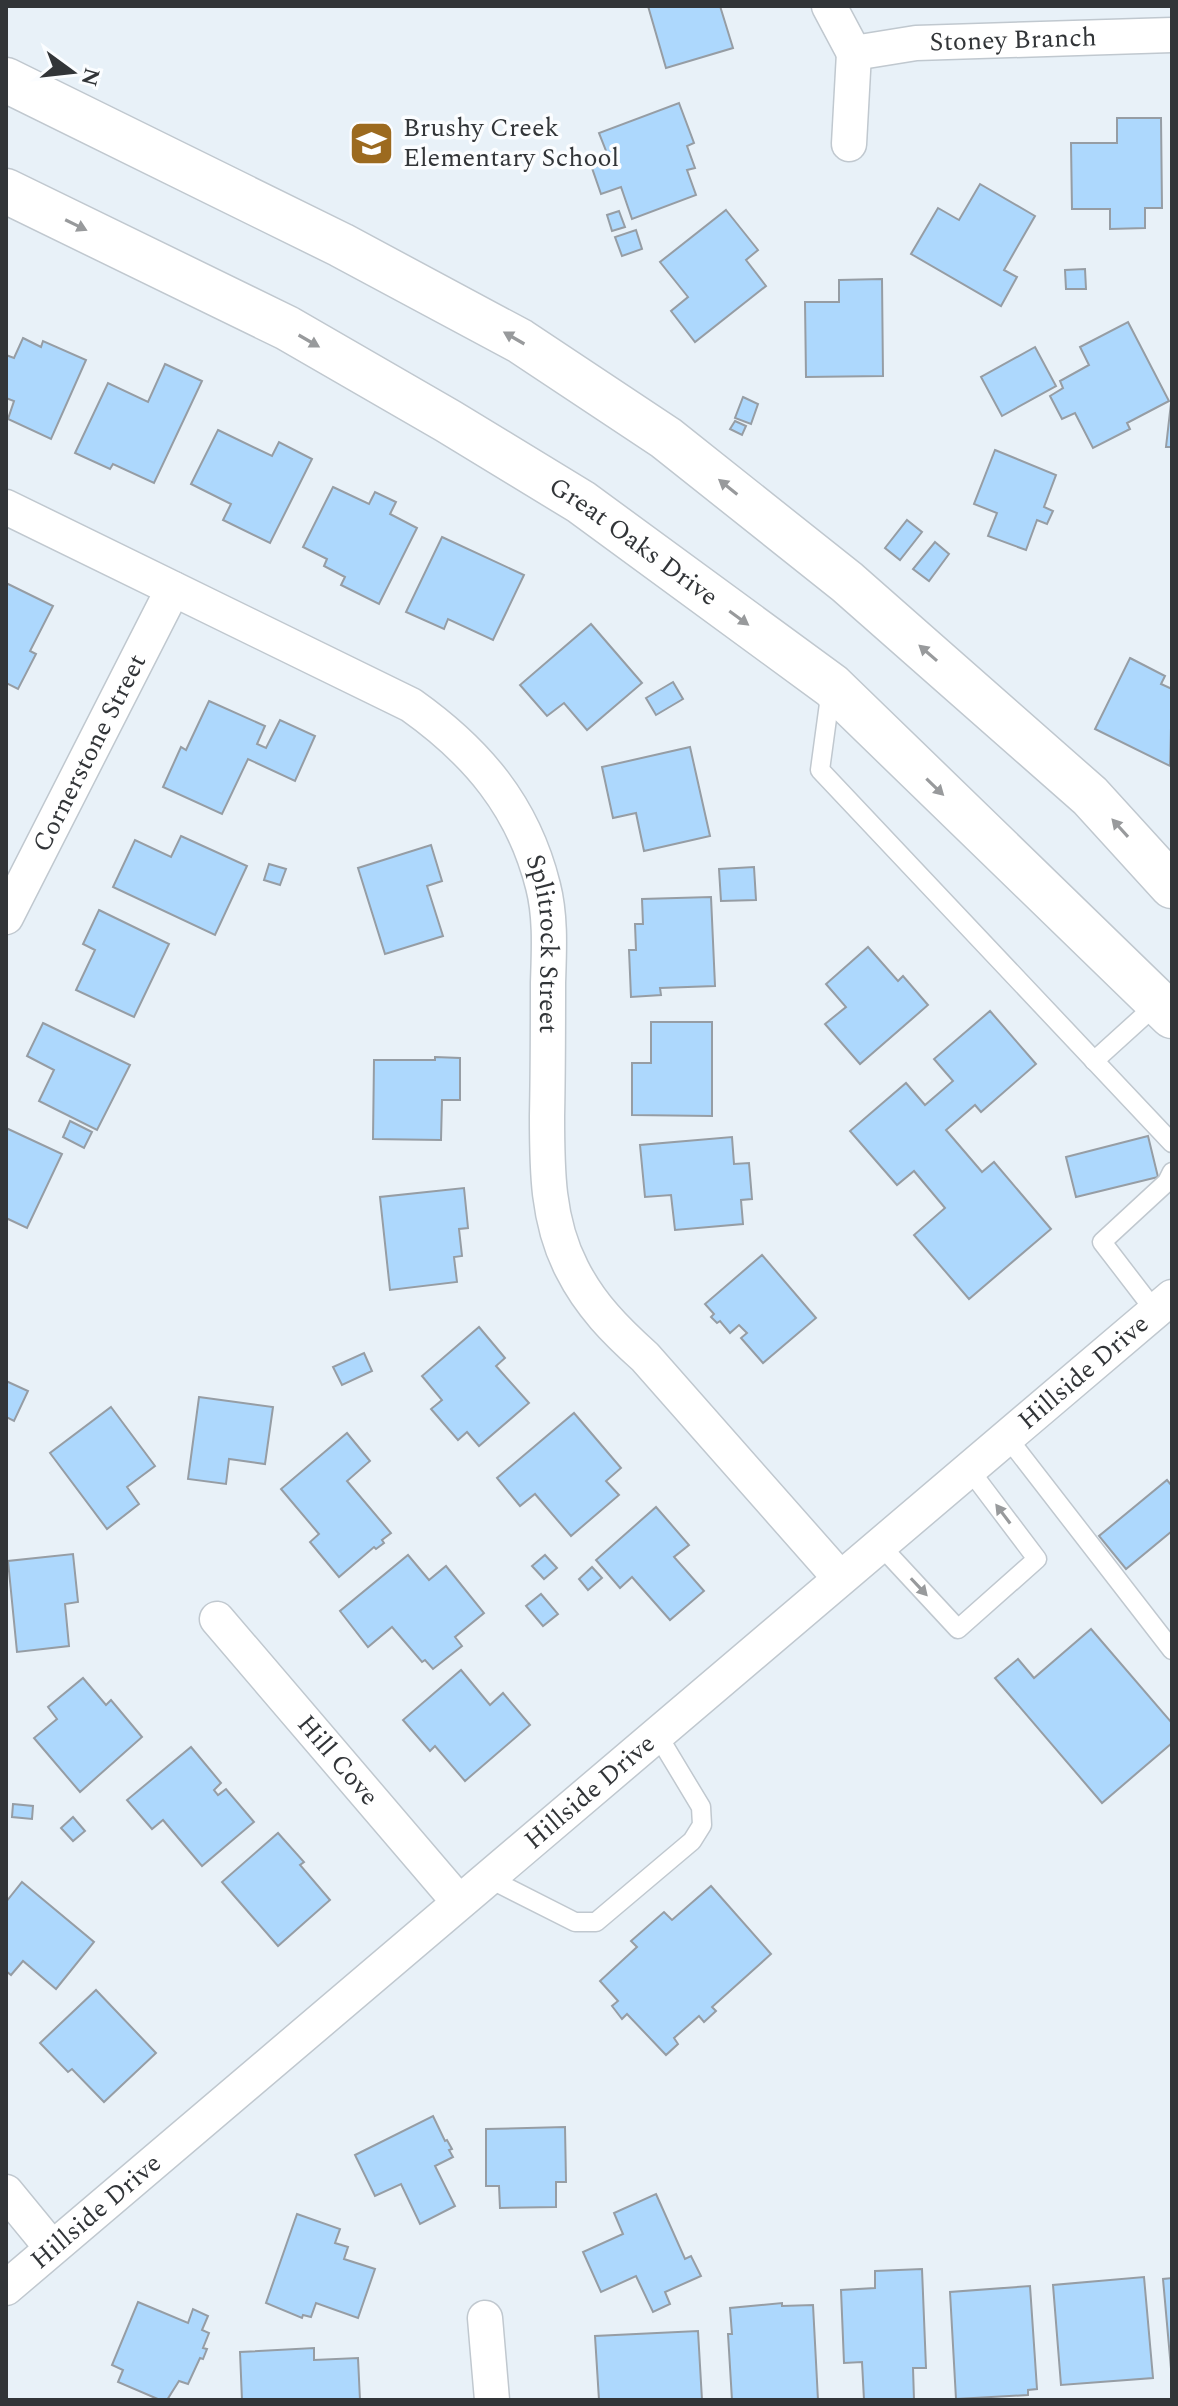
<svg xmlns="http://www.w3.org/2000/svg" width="1178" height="2406" viewBox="0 0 1178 2406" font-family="Spectral,serif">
  <rect width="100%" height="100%" fill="#e8f1f8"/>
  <g fill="#add8fd" stroke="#969da4" stroke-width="2">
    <polygon points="648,6 720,6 733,48 666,68"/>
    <polygon points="679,103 694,143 687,146 695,168 687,170 696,195 632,219 621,187 601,194 592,168 610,161 599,133"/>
    <polygon points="1117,118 1161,118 1162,208 1145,208 1145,228 1110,229 1110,209 1072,209 1071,143 1117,143"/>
    <polygon points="980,184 1035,216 1004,270 1017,277 1001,306 911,254 938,208 959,220"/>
    <polygon points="726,210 758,250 746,260 766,286 695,342 671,311 688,297 660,262"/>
    <polygon points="619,211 625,227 612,231 607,215"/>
    <polygon points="636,230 642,249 622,256 615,237"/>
    <polygon points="1085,269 1086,289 1066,289 1065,270"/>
    <polygon points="882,279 883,376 806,377 805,302 839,302 839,280"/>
    <polygon points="1128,322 1169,401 1127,423 1130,429 1093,448 1075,413 1062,419 1050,396 1063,388 1060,381 1089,365 1080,347"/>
    <polygon points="23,338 41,347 43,341 86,360 51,439 8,419 14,401 6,398 6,355 14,358"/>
    <polygon points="1035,347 1056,386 1002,416 981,377"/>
    <polygon points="165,364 202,381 154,483 113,464 110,469 75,453 108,383 148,402"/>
    <polygon points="743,397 758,404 751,424 735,418"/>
    <polygon points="1171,403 1172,403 1172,447 1166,447"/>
    <polygon points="735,421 746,426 742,435 730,429"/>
    <polygon points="218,430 272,456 279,442 312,459 270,543 223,520 231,504 191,484"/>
    <polygon points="995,450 1056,475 1044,507 1053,511 1047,524 1037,520 1026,550 988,536 997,513 974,504"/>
    <polygon points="333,487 369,504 375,492 396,502 390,514 417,528 379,604 341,585 345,577 324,566 327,559 303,547"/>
    <polygon points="907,520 922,532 900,560 885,548"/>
    <polygon points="442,537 524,575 493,640 448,619 444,629 406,612"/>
    <polygon points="935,542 949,554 929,581 913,569"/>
    <polygon points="6,583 53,606 30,651 36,654 18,689 6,683"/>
    <polygon points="591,624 642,683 587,730 564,703 547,716 520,685"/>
    <polygon points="1130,658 1165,676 1161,684 1172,689 1170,766 1095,729"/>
    <polygon points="673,682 683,699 656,715 646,698"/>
    <polygon points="209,701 265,726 257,744 266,748 280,720 315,736 295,781 248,759 222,814 163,787 181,747 186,750"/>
    <polygon points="690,747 710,836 644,851 636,813 613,818 602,767"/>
    <polygon points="181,836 247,866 215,935 113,887 135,840 171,857"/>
    <polygon points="431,845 442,881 427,886 443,936 385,954 358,868"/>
    <polygon points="269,864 286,869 280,885 264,880"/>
    <polygon points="754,867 756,900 721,901 719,869"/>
    <polygon points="711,897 715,986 660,988 661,995 631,997 629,950 636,950 635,924 643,924 642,899"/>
    <polygon points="99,910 169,944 134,1017 76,990 95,950 83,944"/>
    <polygon points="868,947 898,981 903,976 928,1005 860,1064 825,1024 846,1007 826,984"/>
    <polygon points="990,1011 1036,1064 981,1112 975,1105 946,1130 982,1172 994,1162 1051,1229 969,1299 914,1235 945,1208 914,1171 897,1185 850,1131 906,1083 925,1105 953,1081 934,1059"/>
    <polygon points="651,1022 712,1022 712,1116 632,1115 632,1063 651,1063"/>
    <polygon points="43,1023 130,1065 97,1130 39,1101 54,1070 27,1056"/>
    <polygon points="435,1057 460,1058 460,1100 442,1100 441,1140 373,1139 374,1060 435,1060"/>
    <polygon points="70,1121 92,1132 84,1148 63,1137"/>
    <polygon points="6,1128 62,1154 27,1228 6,1218"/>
    <polygon points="1148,1136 1158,1177 1076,1197 1066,1157"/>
    <polygon points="732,1137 734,1164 749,1163 752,1199 741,1200 743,1224 675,1230 671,1195 645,1197 640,1145"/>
    <polygon points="464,1188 468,1228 459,1229 462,1256 454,1257 457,1282 390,1290 380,1197"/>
    <polygon points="762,1255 816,1318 763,1363 741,1338 747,1333 739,1325 730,1333 720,1321 717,1323 711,1317 714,1314 705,1304"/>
    <polygon points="479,1327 505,1358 496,1366 529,1403 479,1446 467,1432 458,1440 431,1409 442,1400 422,1376"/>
    <polygon points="364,1353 372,1371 342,1385 333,1367"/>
    <polygon points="6,1381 28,1391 14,1421 6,1417"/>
    <polygon points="199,1397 273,1407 265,1464 229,1459 226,1484 188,1479"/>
    <polygon points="111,1407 155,1466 127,1487 139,1504 107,1529 50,1453"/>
    <polygon points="574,1413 621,1468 606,1481 619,1495 571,1536 535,1494 520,1506 497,1478"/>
    <polygon points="347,1433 370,1461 347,1481 391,1533 382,1540 384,1543 376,1549 374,1547 339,1577 310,1542 319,1534 281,1489"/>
    <polygon points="1167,1480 1172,1486 1172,1531 1126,1569 1099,1536"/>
    <polygon points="656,1507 689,1545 674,1557 704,1591 670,1620 632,1577 620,1588 596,1560"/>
    <polygon points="73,1554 78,1602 65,1604 69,1646 17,1652 8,1561"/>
    <polygon points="408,1555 429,1580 446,1566 484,1613 455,1637 462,1646 433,1669 425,1660 422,1662 392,1627 368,1647 340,1611"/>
    <polygon points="545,1555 557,1568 544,1579 532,1566"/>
    <polygon points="592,1567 602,1578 588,1590 579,1579"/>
    <polygon points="541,1594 558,1614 543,1626 526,1606"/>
    <polygon points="1091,1629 1172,1723 1172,1743 1102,1803 995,1678 1018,1659 1034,1678"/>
    <polygon points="461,1670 490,1705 503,1693 530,1725 465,1781 435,1746 430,1751 403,1720"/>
    <polygon points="83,1678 106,1705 111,1700 142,1737 80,1792 34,1738 57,1719 48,1707"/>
    <polygon points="191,1747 221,1783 214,1790 218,1795 226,1789 254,1822 202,1866 163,1820 152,1829 127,1800"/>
    <polygon points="13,1804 33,1806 32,1819 12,1817"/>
    <polygon points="73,1817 85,1831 73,1841 61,1828"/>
    <polygon points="278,1833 304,1862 300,1865 330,1900 278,1946 222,1882"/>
    <polygon points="22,1882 94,1942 56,1989 23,1961 11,1975 6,1971 6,1902"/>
    <polygon points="711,1886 771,1954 712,2007 716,2011 704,2022 699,2016 674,2038 678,2044 666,2055 627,2014 622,2019 612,2006 618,2001 600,1981 637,1947 631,1941 664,1912 672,1920"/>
    <polygon points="96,1990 156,2053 104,2102 72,2069 68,2072 40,2043"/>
    <polygon points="433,2116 445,2141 447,2140 452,2149 449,2150 453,2157 435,2166 455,2206 420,2224 401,2184 375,2196 355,2155"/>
    <polygon points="565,2127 566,2182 556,2182 556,2207 500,2208 499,2186 486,2186 486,2129"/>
    <polygon points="656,2194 685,2259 691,2256 701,2276 665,2292 670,2304 653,2312 636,2276 601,2292 583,2252 623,2234 614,2213"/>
    <polygon points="297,2214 340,2229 335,2243 348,2247 344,2259 375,2269 358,2318 316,2303 311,2317 303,2315 302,2318 266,2303"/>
    <polygon points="922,2269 926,2368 913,2368 914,2400 864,2400 862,2362 844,2363 841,2290 875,2288 875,2271"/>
    <polygon points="1144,2277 1153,2378 1061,2385 1053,2285"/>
    <polygon points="1172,2278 1172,2380 1163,2279"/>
    <polygon points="1030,2286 1037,2389 1028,2390 1028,2395 956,2399 950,2292"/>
    <polygon points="138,2302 188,2323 193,2309 208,2316 202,2330 209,2333 203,2348 207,2349 203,2359 200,2358 188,2384 179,2381 167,2400 160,2400 118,2382 123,2370 112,2365"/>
    <polygon points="782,2303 782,2306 813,2305 818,2400 732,2400 728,2334 732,2334 730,2308"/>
    <polygon points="698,2331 702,2400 599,2400 595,2336"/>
    <polygon points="314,2348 314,2360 358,2358 360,2400 242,2400 240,2352"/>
  </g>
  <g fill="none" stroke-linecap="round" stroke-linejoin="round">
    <defs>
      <g id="service">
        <polyline points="831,689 820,770 1172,1143"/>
        <polyline points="1094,1061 1158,1003"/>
        <polyline points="1155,1311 1102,1242 1167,1182 1172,1172"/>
        <polyline points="1007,1437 1172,1650"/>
        <polyline points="880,1545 958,1629 1037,1559 969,1469"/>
        <polyline points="488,1878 575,1922 596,1922 692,1841 702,1825 701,1807 657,1734"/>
      </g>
      <g id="minor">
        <polyline points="829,6 854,53"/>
        <path id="s1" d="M854 53 916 43 1172 35"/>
        <polyline points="849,144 854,53"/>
        <path id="s2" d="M6 507 411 705C477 752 523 806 543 886 551 917 549 951 548 983 548 1027 548 1072 547 1116 547 1169 547 1221 572 1269 590 1305 616 1331 645 1357L840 1578"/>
        <path id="s3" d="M6 917 173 589"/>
        <path id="s4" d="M217 1619 459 1902"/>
        <polyline points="6,2192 52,2248"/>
        <path id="s5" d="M6 2288 1172 1297"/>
        <polyline points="485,2318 492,2400"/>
      </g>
      <g id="tertiary">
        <polyline points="6,80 341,245 520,341 666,438 847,582 1090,796 1172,886"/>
        <path id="s6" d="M6 191 287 328 448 421 581 502 832 686 1172 1016"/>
      </g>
    </defs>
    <use href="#service" stroke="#c0c8cf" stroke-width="21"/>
    <use href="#minor" stroke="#c0c8cf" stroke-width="37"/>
    <use href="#tertiary" stroke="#c0c8cf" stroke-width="47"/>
    <use href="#service" stroke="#fff" stroke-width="18"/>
    <use href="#minor" stroke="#fff" stroke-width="34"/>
    <use href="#tertiary" stroke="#fff" stroke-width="44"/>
  </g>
  <defs><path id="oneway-solid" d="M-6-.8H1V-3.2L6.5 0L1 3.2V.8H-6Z" transform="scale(2)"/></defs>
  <g fill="#989a9c">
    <use href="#oneway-solid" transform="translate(76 225) rotate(26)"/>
    <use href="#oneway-solid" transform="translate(514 338) rotate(-150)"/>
    <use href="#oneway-solid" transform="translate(309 341) rotate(30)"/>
    <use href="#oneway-solid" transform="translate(728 487) rotate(-141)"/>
    <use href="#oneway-solid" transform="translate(739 618) rotate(36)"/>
    <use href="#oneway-solid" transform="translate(928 653) rotate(-139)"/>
    <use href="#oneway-solid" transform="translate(935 787) rotate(44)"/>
    <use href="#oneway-solid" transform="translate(1120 828) rotate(-132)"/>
    <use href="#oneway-solid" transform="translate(1003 1514) rotate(-127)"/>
    <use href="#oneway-solid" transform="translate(919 1587) rotate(47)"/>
  </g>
  <defs>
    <symbol id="school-square" viewBox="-11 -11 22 22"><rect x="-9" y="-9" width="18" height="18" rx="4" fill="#9c6a1f" stroke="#fbfdff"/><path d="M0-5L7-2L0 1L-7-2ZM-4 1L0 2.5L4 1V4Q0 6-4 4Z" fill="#fff"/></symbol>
  </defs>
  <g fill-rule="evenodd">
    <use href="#school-square" x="346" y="118" width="51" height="51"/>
  </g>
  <g text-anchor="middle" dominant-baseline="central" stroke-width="7" stroke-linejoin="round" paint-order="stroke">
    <g font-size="26" fill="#323538" stroke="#fbfdff">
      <text stroke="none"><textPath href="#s1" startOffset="160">Stoney Branch</textPath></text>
      <text stroke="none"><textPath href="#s6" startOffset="720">Great Oaks Drive</textPath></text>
      <text stroke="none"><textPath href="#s3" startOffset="184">Cornerstone Street</textPath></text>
      <text stroke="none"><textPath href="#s2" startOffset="738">Splitrock Street</textPath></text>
      <text stroke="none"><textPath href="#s5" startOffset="1414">Hillside Drive</textPath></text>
      <text stroke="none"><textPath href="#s4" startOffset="186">Hill Cove</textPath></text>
      <text stroke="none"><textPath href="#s5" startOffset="766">Hillside Drive</textPath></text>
      <text stroke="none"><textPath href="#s5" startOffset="118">Hillside Drive</textPath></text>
    </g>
    <g font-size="26" fill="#323538" stroke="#fbfdff" text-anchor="start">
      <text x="403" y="128">Brushy Creek<tspan x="403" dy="30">Elementary School</tspan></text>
    </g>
  </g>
  <rect width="1178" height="2406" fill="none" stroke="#323538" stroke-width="16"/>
  <g transform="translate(72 72) rotate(105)" stroke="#fbfdff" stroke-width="6" paint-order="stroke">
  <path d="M0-6L14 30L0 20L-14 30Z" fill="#323538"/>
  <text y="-12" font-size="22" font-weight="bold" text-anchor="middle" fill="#323538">N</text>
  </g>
</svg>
